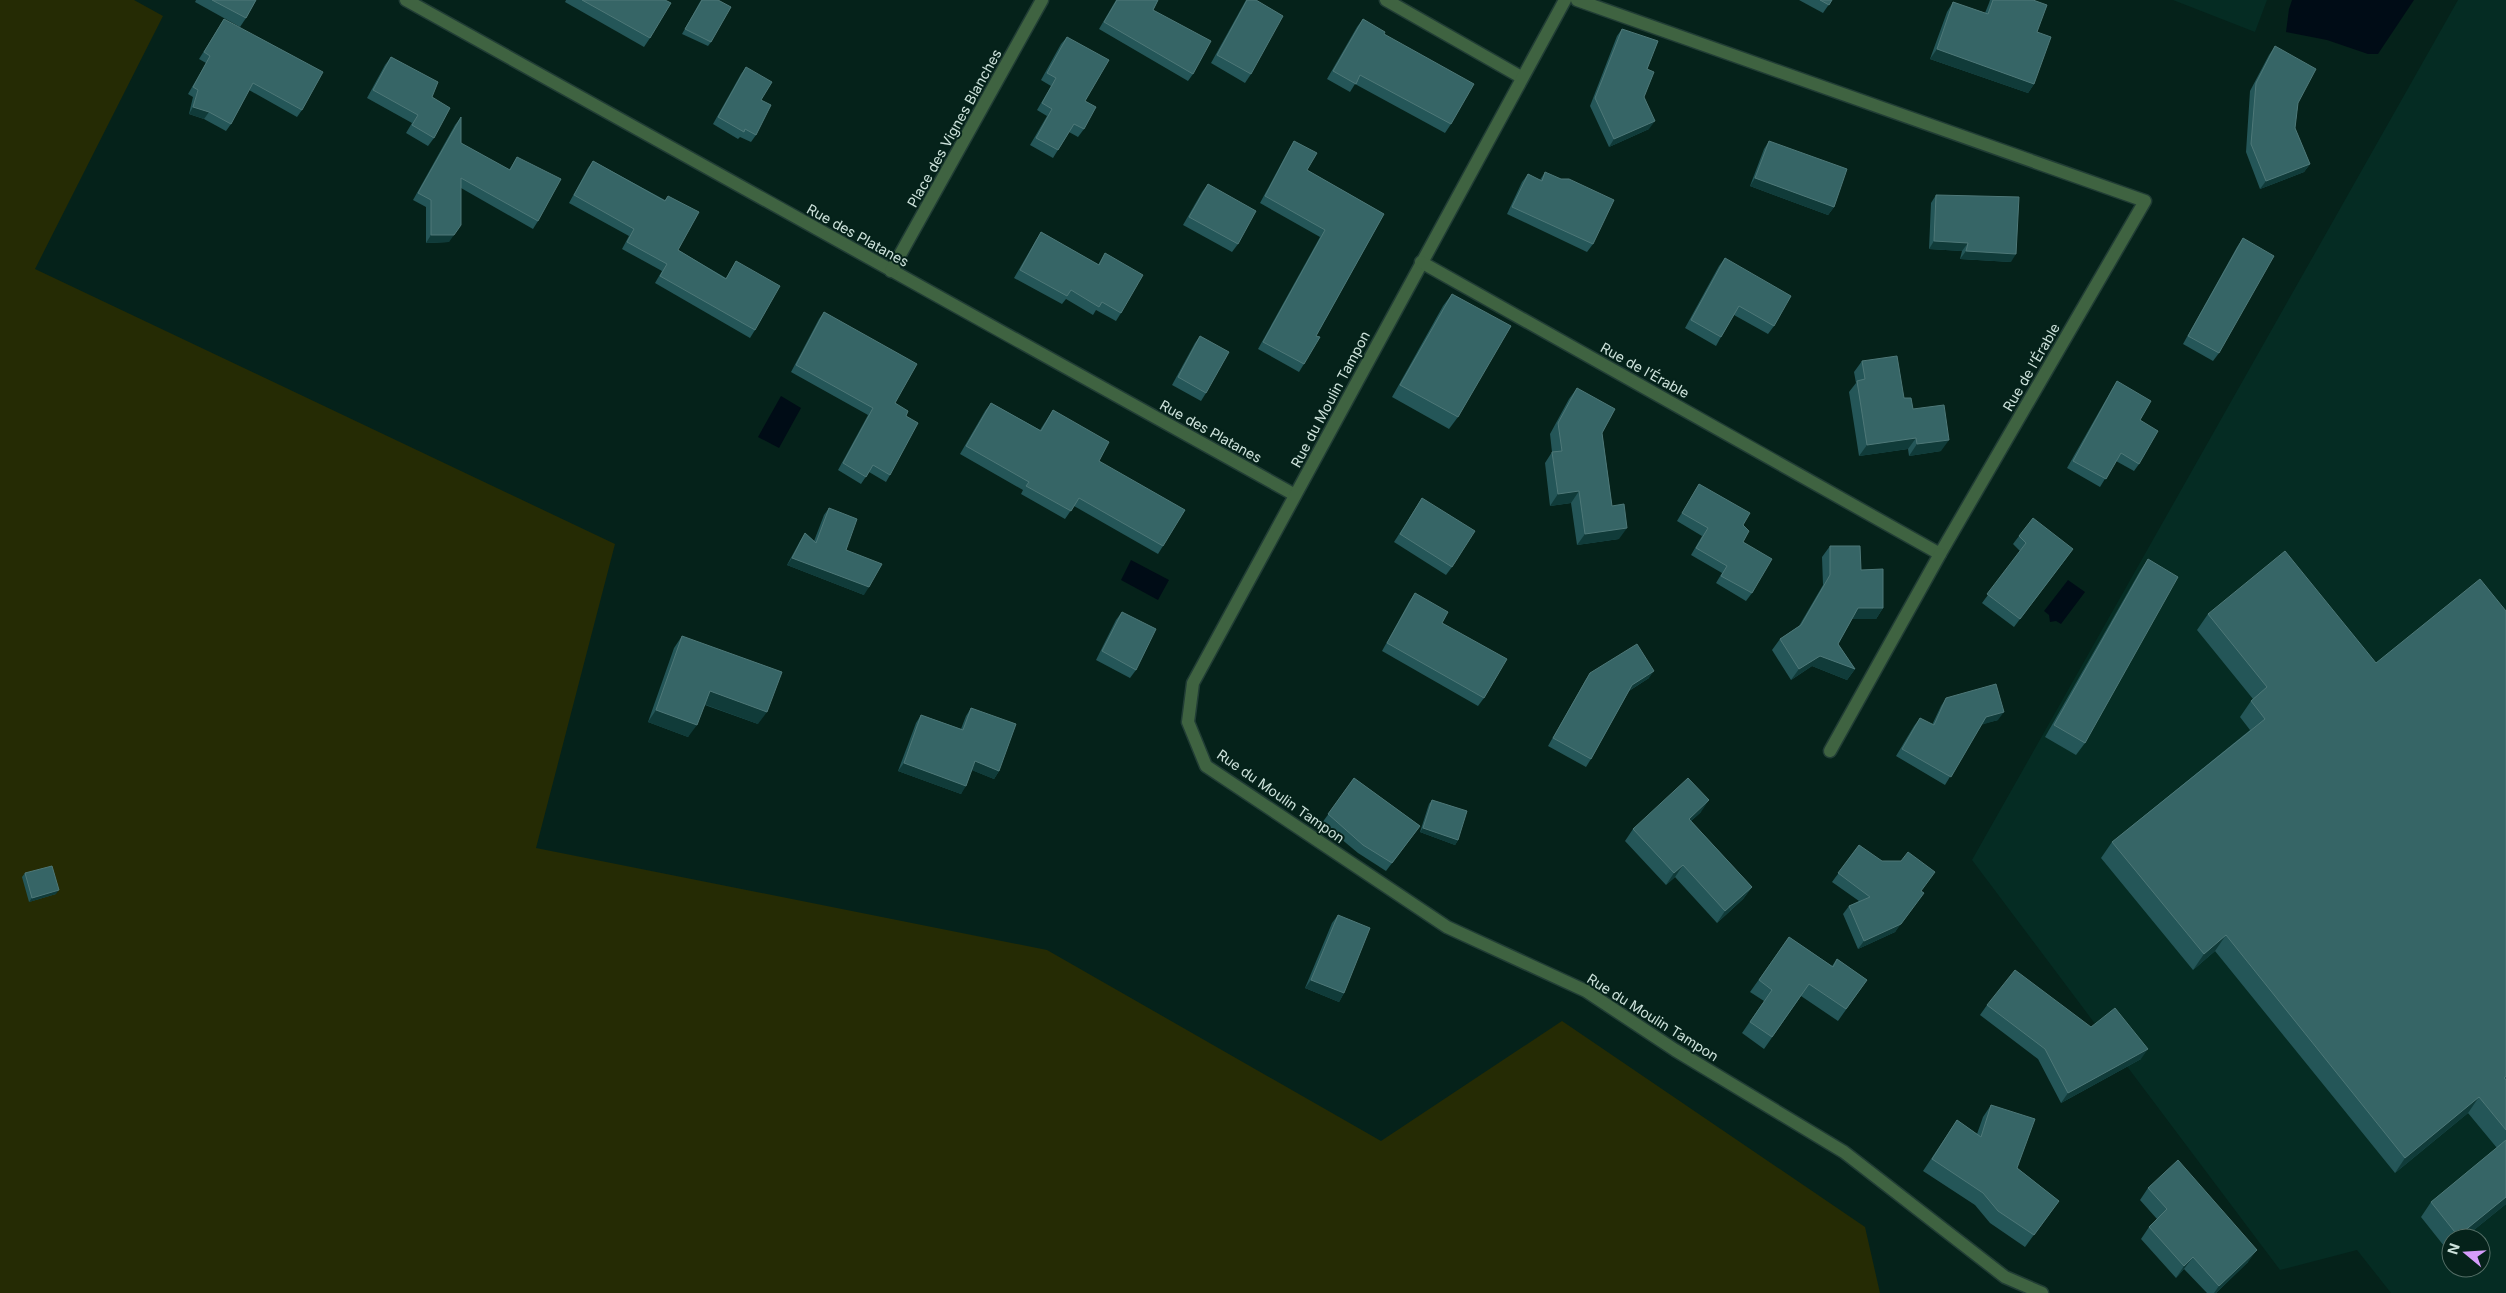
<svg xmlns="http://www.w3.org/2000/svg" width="2506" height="1293" viewBox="0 0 2506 1293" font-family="Inter,sans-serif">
  <rect width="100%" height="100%" fill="#05221a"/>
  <g fill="#052c23" fill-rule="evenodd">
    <polygon points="2173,0 2267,0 2255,32"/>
    <path d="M2458 0H2506V1293H2391L2357 1250 2280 1270 1972 860ZM2451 1238H2481V1268H2451Z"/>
  </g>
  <polygon fill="#252b04" points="0,0 134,0 163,16 35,269 615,544 536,848 1047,950 1381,1141 1562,1021 1865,1227 1880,1293 0,1293"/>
  <g fill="#000c16">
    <polygon points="2292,0 2414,0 2378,54 2368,54 2327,40 2286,32 2289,9"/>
    <polygon points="781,396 801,408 779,448 758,437"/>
    <polygon points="1131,560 1169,580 1158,600 1121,580"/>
    <polygon points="2068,580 2085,592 2061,624 2056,621 2050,622 2049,615 2044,611"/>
  </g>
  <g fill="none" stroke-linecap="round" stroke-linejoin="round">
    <defs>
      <g id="street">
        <polyline points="406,0 1295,495"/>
        <polyline points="1386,0 1521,77"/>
        <polyline points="1565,0 1193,683 1188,722 1206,766 1447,927 1586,991 1675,1050 1844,1152 2005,1277 2042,1293"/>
        <polyline points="1421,262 1940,554 2145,201 1577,0"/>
        <polyline points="891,271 1042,0"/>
        <polyline points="1830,751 1940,554"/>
      </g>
    </defs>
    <use href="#street" stroke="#213d35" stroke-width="15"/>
    <use href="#street" stroke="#3f6341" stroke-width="12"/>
  </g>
  <g fill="#245658">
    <polygon points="196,0 256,0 246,18 240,27 195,2"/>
    <polygon points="566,0 665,0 650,38 644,47 565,2"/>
    <polygon points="701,0 718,0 711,42 708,46 682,34"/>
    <polygon points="1116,0 1158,0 1153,10 1193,74 1188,81 1099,29"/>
    <polygon points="1246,0 1256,0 1251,74 1245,83 1211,63"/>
    <polygon points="1799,0 1832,0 1823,13"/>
    <polygon points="1990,0 2033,0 2037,32 2034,84 2028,93 1930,59 1947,12 1953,2 1985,13 1989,3"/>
    <polygon points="224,19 302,110 297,117 249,90 231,124 226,131 204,119 189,114 193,97 188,94 206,63 199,59"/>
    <polygon points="1363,19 1384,34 1451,124 1445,133 1355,84 1350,92 1327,79 1357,27"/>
    <polygon points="1622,29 1647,69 1644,97 1649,129 1609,147 1590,106 1617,36"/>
    <polygon points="1067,37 1085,101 1084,129 1078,137 1069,132 1053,158 1030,145 1047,116 1037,110 1051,86 1041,80 1061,44"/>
    <polygon points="2275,46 2298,103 2295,128 2310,164 2304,172 2260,189 2246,152 2250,91 2269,55"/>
    <polygon points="391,57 432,97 434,138 428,146 406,133 412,123 367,98 385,65"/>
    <polygon points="746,67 761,100 756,135 751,142 740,137 738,139 713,124 741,74"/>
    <polygon points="461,117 461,143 509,170 517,157 538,221 533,229 461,188 449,242 426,243 426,207 413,200 455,125"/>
    <polygon points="1294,141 1307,170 1384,214 1316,336 1304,364 1299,372 1258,349 1320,237 1260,203 1289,149"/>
    <polygon points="1769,141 1834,207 1828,215 1750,186 1764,149"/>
    <polygon points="593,161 665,200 668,196 678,250 726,278 736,261 755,330 750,338 655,283 662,271 622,249 629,236 569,203 588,168"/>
    <polygon points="1545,172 1593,244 1587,252 1507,214 1522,182 1528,174 1540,180"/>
    <polygon points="1208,184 1238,244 1232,252 1183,225 1202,192"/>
    <polygon points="1936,195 2011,262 1960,259 1962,251 1929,249 1931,203"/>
    <polygon points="1041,232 1098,265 1105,253 1121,313 1116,321 1096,310 1093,315 1066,299 1062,304 1014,278 1036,240"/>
    <polygon points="2243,238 2219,353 2213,361 2183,344 2237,247"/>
    <polygon points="1725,258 1774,326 1768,334 1734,315 1721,337 1716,346 1685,328 1719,266"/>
    <polygon points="1452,294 1458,417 1449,429 1392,397 1443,306"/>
    <polygon points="824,312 906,416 890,475 886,482 869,472 861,484 838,470 868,415 791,372 819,319"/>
    <polygon points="1200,336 1206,393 1201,401 1172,385 1195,343"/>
    <polygon points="1862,361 1904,398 1941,451 1909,456 1908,449 1859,456 1849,392 1856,383 1854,372"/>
    <polygon points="2117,381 2140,420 2139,464 2134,471 2116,461 2100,487 2067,468 2112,389"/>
    <polygon points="1577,388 1602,433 1612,506 1619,539 1577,545 1571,503 1550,506 1545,463 1552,452 1550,434 1569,399"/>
    <polygon points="991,403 1040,430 1053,410 1099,461 1163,546 1158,554 1074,506 1065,519 1021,494 1023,490 960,454 985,411"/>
    <polygon points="1699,484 1743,525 1743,542 1752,593 1746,601 1716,583 1722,573 1691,555 1702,536 1677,521"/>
    <polygon points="1422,498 1452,567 1446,575 1394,542"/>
    <polygon points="829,508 846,550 864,595 787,565 800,541 805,533 814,541 824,515"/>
    <polygon points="2019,536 2067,557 2014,627 1982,603 2020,551 2013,544"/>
    <polygon points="1830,546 1861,570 1883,608 1876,619 1852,619 1838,644 1855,669 1847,680 1812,666 1791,680 1772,650 1780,639 1799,626 1823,585 1822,557"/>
    <polygon points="2148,559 2085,743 2076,755 2045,737 2140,571"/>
    <polygon points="1415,593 1442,623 1484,698 1478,706 1382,651 1409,602"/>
    <polygon points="2506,611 2506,1204 2464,1238 2451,1238 2451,1248 2448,1251 2421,1217 2431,1202 2497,1148 2468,1113 2395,1173 2215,951 2193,970 2101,858 2112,842 2250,730 2240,717 2251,701 2253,699 2197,630 2208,614 2376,663"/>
    <polygon points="1122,612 1136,670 1130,678 1096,660 1116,620"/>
    <polygon points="682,636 758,724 705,705 688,737 648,722 674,648"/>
    <polygon points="1590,673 1649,678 1629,691 1591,759 1586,767 1548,746 1585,681"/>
    <polygon points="1946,698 1998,720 1982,724 1945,785 1896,756 1914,726 1920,718 1932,725 1941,706"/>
    <polygon points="971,708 999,771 994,779 972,770 961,794 898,771 916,723 921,715 961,729 966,716"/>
    <polygon points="1354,778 1420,826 1386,871 1358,853 1322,823"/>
    <polygon points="1432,800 1458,840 1455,845 1420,832 1429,804"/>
    <polygon points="1701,812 1691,821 1752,887 1743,899 1717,923 1675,877 1666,885 1625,841 1633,829"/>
    <polygon points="1859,845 1921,891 1895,932 1858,949 1843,914 1849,906 1859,901 1832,882"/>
    <polygon points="25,873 56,894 29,902 22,877"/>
    <polygon points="1338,915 1344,993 1339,1002 1305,988 1332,923"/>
    <polygon points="1789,937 1832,966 1837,959 1867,980 1838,1021 1801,996 1764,1049 1742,1033 1764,1001 1750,992"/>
    <polygon points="1987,1005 2091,1027 2141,1059 2061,1103 2038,1059 1980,1015"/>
    <polygon points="1991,1105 2017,1168 2059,1201 2025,1247 1990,1223 1975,1205 1923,1171 1957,1120 1977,1134 1983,1117"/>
    <polygon points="2148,1188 2248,1262 2216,1293 2207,1293 2184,1269 2176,1278 2141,1239 2149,1227 2157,1219 2140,1200"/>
  </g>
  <g fill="#103b39">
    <polygon points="1937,49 2034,84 2028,93 1930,59"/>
    <polygon points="193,107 209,112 204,119 189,114"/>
    <polygon points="1655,121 1649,129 1609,147 1614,139"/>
    <polygon points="2310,164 2304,172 2260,189 2266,181"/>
    <polygon points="1755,178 1834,207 1828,215 1750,186"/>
    <polygon points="431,235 454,235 449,242 426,243"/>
    <polygon points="1934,241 1968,243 1962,251 1929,249"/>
    <polygon points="1966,251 2016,254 2011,262 1960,259"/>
    <polygon points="1916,438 1908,449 1859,456 1867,445"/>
    <polygon points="1949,440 1941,451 1909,456 1917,444"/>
    <polygon points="1579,491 1571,503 1550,506 1558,494"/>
    <polygon points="1627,528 1619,539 1577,545 1585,534"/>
    <polygon points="792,558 869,587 864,595 787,565"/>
    <polygon points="1858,608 1883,608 1876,619 1851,619"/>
    <polygon points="1820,656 1855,669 1847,680 1812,666 1791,680 1799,669"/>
    <polygon points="1654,671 1649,678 1627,692 1632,685"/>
    <polygon points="710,691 767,712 758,724 701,703"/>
    <polygon points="656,710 697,725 688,737 648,722"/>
    <polygon points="2004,712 1998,720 1981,725 1986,717"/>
    <polygon points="975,761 999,771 994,779 969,769"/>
    <polygon points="904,763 966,786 961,794 898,771"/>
    <polygon points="1709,800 1701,812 1680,831 1689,819"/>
    <polygon points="1423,828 1458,840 1455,845 1420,832"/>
    <polygon points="1683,865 1675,877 1666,885 1674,873"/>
    <polygon points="1752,887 1743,899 1717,923 1725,911"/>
    <polygon points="59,890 56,894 29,902 32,898"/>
    <polygon points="1924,893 1895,932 1858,949 1864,941"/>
    <polygon points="2226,935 2215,951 2193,970 2204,954"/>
    <polygon points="1311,980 1344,993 1339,1002 1305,988"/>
    <polygon points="2148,1049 2141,1059 2061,1103 2068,1093"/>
    <polygon points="2479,1097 2468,1113 2395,1173 2405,1158"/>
    <polygon points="2506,1197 2506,1204 2464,1238 2457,1238 2458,1236"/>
    <polygon points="2257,1250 2248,1262 2216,1293 2214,1293 2219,1286"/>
    <polygon points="2193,1257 2184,1269 2176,1278 2184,1266"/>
  </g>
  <g fill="#366566" stroke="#4e7878">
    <polygon points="212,0 256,0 246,18"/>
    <polygon points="582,0 665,0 671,3 650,38"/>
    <polygon points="702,0 718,0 731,7 711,42 685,29"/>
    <polygon points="1117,0 1158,0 1153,10 1211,41 1193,74 1104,22"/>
    <polygon points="1247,0 1256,0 1283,16 1251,74 1217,55"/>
    <polygon points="1820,0 1832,0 1829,5"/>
    <polygon points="1993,0 2033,0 2047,5 2037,32 2051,37 2034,84 1937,49 1953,2 1988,14"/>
    <polygon points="224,19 323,72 302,110 253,83 231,124 209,112 193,107 198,90 193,87 210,56 204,52"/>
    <polygon points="1363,19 1385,32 1384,34 1474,84 1451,124 1360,75 1356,84 1333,71"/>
    <polygon points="1622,29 1658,41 1647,69 1654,72 1644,97 1655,121 1614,139 1595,98"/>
    <polygon points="1067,37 1109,60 1085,101 1096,107 1084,129 1074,124 1058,150 1036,138 1052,109 1042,103 1056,78 1047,73"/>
    <polygon points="2275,46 2316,69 2298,103 2295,128 2310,164 2266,181 2251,144 2256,83"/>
    <polygon points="391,57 438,82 432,97 450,108 434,138 412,125 418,115 373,90"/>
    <polygon points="746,67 772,82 761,100 771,105 756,135 745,129 744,132 718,117"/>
    <polygon points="461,117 461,143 510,170 517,157 561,179 538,221 461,178 461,225 454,235 431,235 431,200 418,193"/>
    <polygon points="1294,141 1317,153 1307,170 1384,214 1316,336 1320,337 1304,364 1263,342 1325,230 1265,196"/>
    <polygon points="1769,141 1847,169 1834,207 1755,178"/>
    <polygon points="593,161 665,201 668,196 699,212 678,250 726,279 736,261 780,286 755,330 660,276 667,264 627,242 634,229 574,195"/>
    <polygon points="1545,172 1561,179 1569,179 1614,200 1593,244 1512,207 1528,174 1542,181"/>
    <polygon points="1208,184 1256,211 1238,244 1189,217"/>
    <polygon points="1936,195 2019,197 2016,254 1966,251 1968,243 1934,241"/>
    <polygon points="1041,232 1099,265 1105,253 1143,275 1121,313 1102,302 1099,307 1071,290 1067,296 1020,270"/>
    <polygon points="2243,238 2274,256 2219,353 2188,336"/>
    <polygon points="1725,258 1791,296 1774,326 1739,306 1721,337 1691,320"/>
    <polygon points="1452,294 1511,326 1458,417 1400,385"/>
    <polygon points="824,312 917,364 895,403 908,411 906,416 918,423 890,475 873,465 866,477 843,463 873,408 796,365"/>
    <polygon points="1200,336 1229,352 1206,393 1178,377"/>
    <polygon points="1897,356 1904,398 1911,398 1913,409 1944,405 1949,440 1917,444 1916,438 1867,445 1857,381 1865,379 1862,361"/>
    <polygon points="2117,381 2151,401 2140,420 2158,431 2139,464 2121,453 2106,479 2073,461"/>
    <polygon points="1577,388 1615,409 1602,433 1612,506 1624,504 1627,528 1585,534 1579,491 1558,494 1552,452 1562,451 1558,423"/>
    <polygon points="991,403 1041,431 1053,410 1109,442 1099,461 1185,510 1163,546 1079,498 1071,511 1026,486 1029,482 966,446"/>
    <polygon points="1699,484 1750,513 1743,525 1749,531 1743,542 1772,559 1752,593 1721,576 1727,566 1696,548 1708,528 1682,513"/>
    <polygon points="1422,498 1475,531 1452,567 1400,534"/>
    <polygon points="829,508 857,519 846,550 882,564 869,587 792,558 805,533 816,543"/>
    <polygon points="2033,518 2073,549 2020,619 1987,594 2026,543 2019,536"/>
    <polygon points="1830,546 1860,546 1861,570 1883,569 1883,608 1858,608 1838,644 1855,669 1820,656 1799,669 1780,639 1801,625 1830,575"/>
    <polygon points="2285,551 2376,663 2480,579 2506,611 2506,1076 2504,1078 2506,1080 2506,1130 2479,1097 2405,1158 2226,935 2204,954 2112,842 2265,719 2251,701 2267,687 2208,614"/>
    <polygon points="2148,559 2178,577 2085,743 2054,725"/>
    <polygon points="1415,593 1448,612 1442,623 1507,659 1484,698 1387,643"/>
    <polygon points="1122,612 1156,629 1136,670 1102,651"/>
    <polygon points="682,636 782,672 767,712 710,691 697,725 656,710"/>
    <polygon points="1637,644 1654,671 1632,685 1591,759 1553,738 1590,673"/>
    <polygon points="1996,684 2004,712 1986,717 1951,777 1902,749 1920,718 1934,725 1946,698"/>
    <polygon points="971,708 1016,724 999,771 975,761 966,786 904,763 921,715 963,730"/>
    <polygon points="1354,778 1420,826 1392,863 1363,845 1328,814"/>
    <polygon points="1688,778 1709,800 1689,819 1752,887 1725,911 1683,865 1674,873 1633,829"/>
    <polygon points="1432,800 1467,811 1458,840 1423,828"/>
    <polygon points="1859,845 1882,861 1901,861 1908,852 1935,872 1921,891 1924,893 1901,924 1864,941 1849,906 1870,897 1838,873"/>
    <polygon points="52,866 59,890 32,898 25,873"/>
    <polygon points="1338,915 1370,928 1344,993 1311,980"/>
    <polygon points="1789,937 1833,967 1837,959 1867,980 1846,1009 1809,984 1772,1037 1750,1022 1772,990 1759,980"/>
    <polygon points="2015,970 2091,1027 2115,1008 2148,1049 2068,1093 2045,1049 1987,1005"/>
    <polygon points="1991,1105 2035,1119 2017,1168 2059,1201 2034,1235 1998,1211 1983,1193 1932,1159 1957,1120 1981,1137"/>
    <polygon points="2506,1140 2506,1197 2458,1236 2431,1202"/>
    <polygon points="2178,1160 2257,1250 2219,1286 2193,1257 2184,1266 2149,1227 2167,1209 2148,1188"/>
  </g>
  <g text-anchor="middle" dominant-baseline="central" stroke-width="4" stroke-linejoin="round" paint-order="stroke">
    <g font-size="14" fill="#cde2db" stroke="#05221a">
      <text transform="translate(954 128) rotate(-61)">Place des Vignes Blanches</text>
      <text transform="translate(858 235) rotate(29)">Rue des Platanes</text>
      <text transform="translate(2031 367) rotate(-60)">Rue de l’Érable</text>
      <text transform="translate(1645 370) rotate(29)">Rue de l’Érable</text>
      <text transform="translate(1330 399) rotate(-62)">Rue du Moulin Tampon</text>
      <text transform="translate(1211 431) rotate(29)">Rue des Platanes</text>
      <text transform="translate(1281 796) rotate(35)">Rue du Moulin Tampon</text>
      <text transform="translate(1653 1017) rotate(32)">Rue du Moulin Tampon</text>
    </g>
  </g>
  <g transform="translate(2466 1253) rotate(288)"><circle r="24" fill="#05221a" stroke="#556f67"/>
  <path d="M0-4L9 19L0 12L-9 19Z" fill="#d59cfb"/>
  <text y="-8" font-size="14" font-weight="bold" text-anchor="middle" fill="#cde2db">N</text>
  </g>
</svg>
